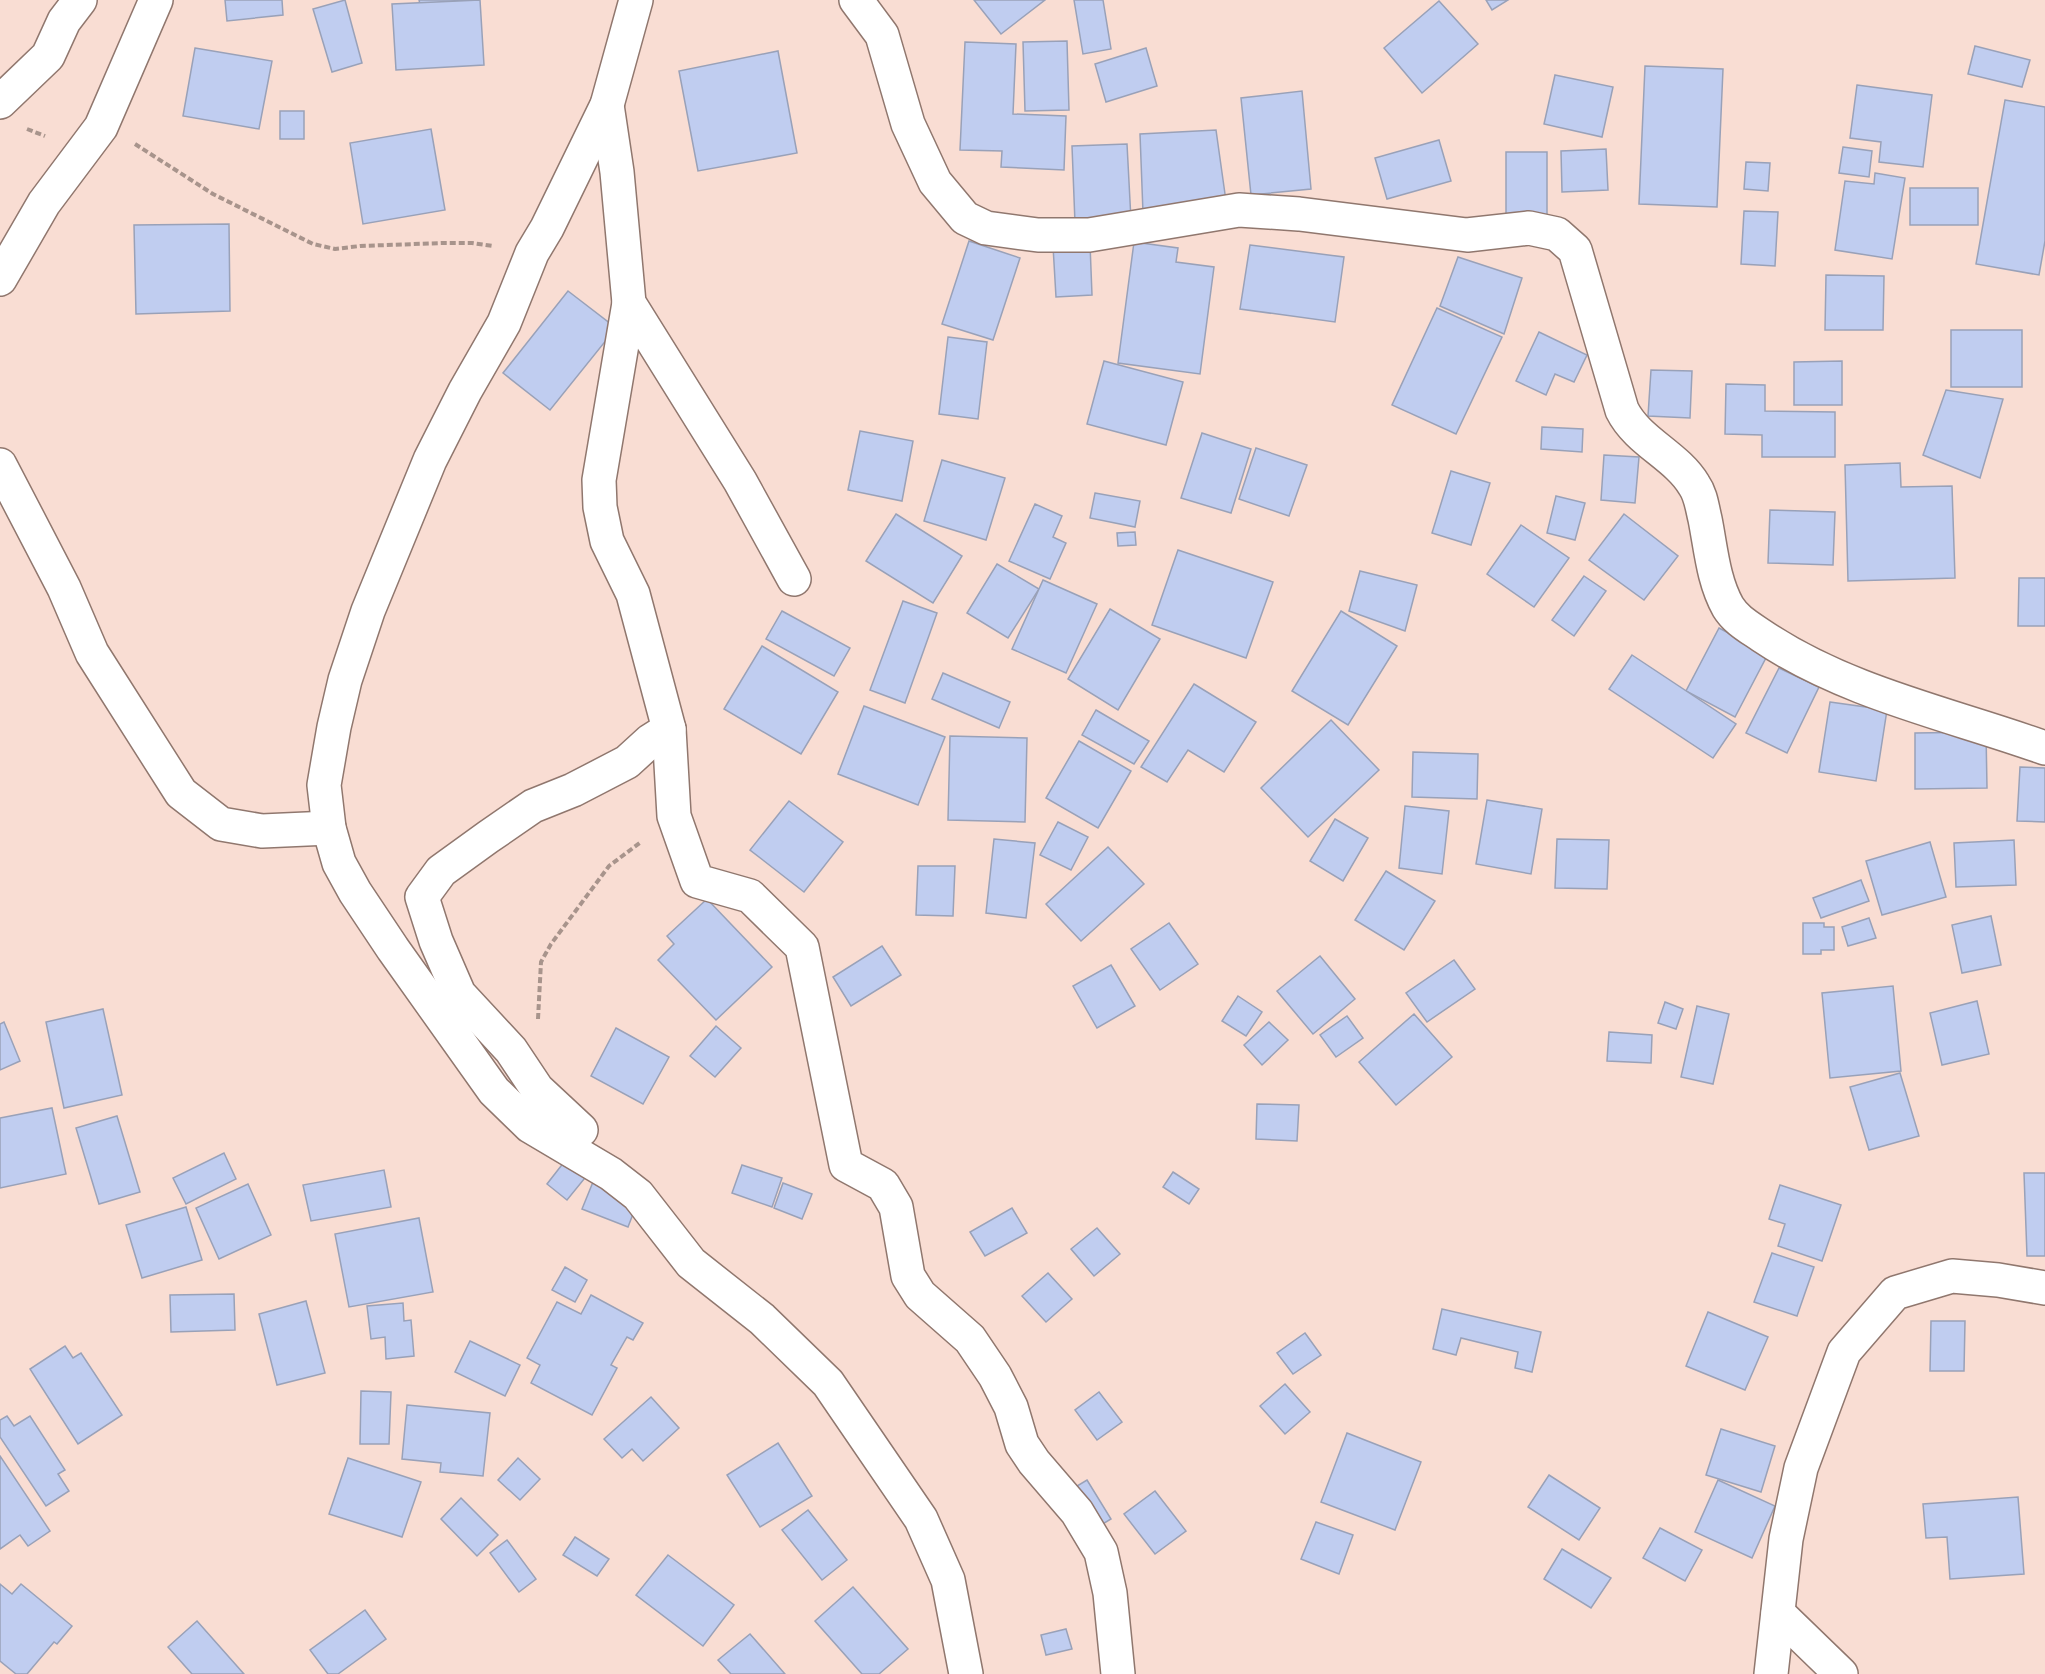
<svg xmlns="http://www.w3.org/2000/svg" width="2045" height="1674" viewBox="0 0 2045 1674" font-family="'DejaVu Sans',sans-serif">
  <rect width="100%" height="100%" fill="#f9ddd3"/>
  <g fill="#c0cdf0" stroke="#99a1b8" stroke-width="1.5">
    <polygon points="225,0 282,0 283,15 227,21"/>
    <polygon points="345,0 362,63 332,72 313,9"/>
    <polygon points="419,0 475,0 420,4"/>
    <polygon points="480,0 484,65 396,70 392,4"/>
    <polygon points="974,0 1045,0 1001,34"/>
    <polygon points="1074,0 1103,0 1111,49 1083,54"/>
    <polygon points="1486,0 1508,0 1492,10"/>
    <polygon points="1439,1 1478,44 1422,93 1384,48"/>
    <polygon points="1067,41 1069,110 1025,111 1023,42"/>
    <polygon points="965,42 1016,44 1013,114 1066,116 1064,170 1001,167 1002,151 960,150"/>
    <polygon points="1975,46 2030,60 2022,87 1968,74"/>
    <polygon points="195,48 272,61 259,129 183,116"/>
    <polygon points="1146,48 1157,86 1106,102 1095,64"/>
    <polygon points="778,51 797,153 698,171 679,71"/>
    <polygon points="1645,66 1723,69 1717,207 1639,204"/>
    <polygon points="1555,75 1613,87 1602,137 1544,124"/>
    <polygon points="1857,85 1932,95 1923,167 1879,162 1881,142 1850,138"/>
    <polygon points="1302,91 1311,189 1251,195 1241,98"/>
    <polygon points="2005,100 2045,107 2045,241 2039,275 1976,264"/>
    <rect x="280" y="111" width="24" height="28"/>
    <polygon points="431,129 445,210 363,224 350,143"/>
    <polygon points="1216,130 1226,201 1143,213 1140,134"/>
    <polygon points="1439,140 1451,181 1387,199 1375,158"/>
    <polygon points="1127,144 1131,220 1075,223 1072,146"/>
    <polygon points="1843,147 1872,151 1869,177 1839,173"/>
    <polygon points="1606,149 1608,190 1562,192 1561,151"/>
    <rect x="1506" y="152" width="41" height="66"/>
    <polygon points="1746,162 1770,163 1768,191 1744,189"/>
    <polygon points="1875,173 1905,178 1892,259 1835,250 1845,181 1874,184"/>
    <rect x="1910" y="188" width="68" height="37"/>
    <polygon points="1744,211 1778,212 1775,266 1741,264"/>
    <polygon points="229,224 230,311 136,314 134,225"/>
    <polygon points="969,241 1020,258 993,340 942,324"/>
    <polygon points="1134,242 1178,248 1176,262 1214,267 1200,374 1118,363"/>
    <polygon points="1090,244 1092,295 1056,297 1053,246"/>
    <polygon points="1250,245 1344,257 1335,322 1240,309"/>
    <polygon points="1458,257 1522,278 1504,334 1440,306"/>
    <polygon points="1826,275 1884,276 1883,330 1825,330"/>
    <polygon points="568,291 616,328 550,410 503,373"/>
    <polygon points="1437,308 1502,337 1456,434 1392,405"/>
    <rect x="1951" y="330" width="71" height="57"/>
    <polygon points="1539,332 1587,355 1574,382 1555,374 1546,395 1516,381"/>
    <polygon points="948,337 987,342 978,419 939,414"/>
    <polygon points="1104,361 1183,382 1166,445 1087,424"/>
    <polygon points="1842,361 1842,405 1794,405 1794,362"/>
    <polygon points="1651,370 1692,371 1690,418 1648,416"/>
    <polygon points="1726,384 1765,385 1765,411 1835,412 1835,457 1762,457 1762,435 1725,434"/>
    <polygon points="1946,390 2003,399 1980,478 1923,455"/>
    <polygon points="1542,427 1583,429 1582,452 1541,449"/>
    <polygon points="860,431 913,441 902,501 848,490"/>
    <polygon points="1202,433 1251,449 1231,513 1181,498"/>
    <polygon points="1256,448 1307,465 1289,516 1239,499"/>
    <polygon points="1604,455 1639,457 1635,503 1601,500"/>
    <polygon points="942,460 1005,478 986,540 924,521"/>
    <polygon points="1900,463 1901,487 1952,486 1955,578 1848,581 1845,465"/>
    <polygon points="1451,471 1490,483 1471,545 1432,533"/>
    <polygon points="1095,493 1140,501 1135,527 1090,518"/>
    <polygon points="1556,496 1585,503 1575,540 1547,533"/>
    <polygon points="1035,504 1062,516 1053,537 1066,543 1050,579 1009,561"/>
    <polygon points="1770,510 1835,512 1833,565 1768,563"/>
    <polygon points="896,514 962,556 933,603 866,561"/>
    <polygon points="1624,514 1678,556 1644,600 1589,560"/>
    <polygon points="1521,525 1569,558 1534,607 1487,574"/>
    <polygon points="1135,532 1136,545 1118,546 1117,533"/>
    <polygon points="1178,550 1273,582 1246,658 1152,625"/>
    <polygon points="997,564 1039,589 1008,638 967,613"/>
    <polygon points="1360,571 1417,585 1405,631 1349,611"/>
    <polygon points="1584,576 1606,591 1574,636 1552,620"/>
    <polygon points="2019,578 2045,578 2045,626 2018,626"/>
    <polygon points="1043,580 1097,604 1066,673 1012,649"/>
    <polygon points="903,601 937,613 905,703 870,690"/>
    <polygon points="1110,609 1160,639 1118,710 1068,679"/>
    <polygon points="782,611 850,648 834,676 766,639"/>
    <polygon points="1341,611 1397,646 1348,725 1292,691"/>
    <polygon points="1719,628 1768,654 1735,717 1686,691"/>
    <polygon points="762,646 838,692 801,754 724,709"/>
    <polygon points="1632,655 1736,724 1713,758 1609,689"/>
    <polygon points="1779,668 1819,687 1787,753 1746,733"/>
    <polygon points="943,673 1010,702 999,728 932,699"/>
    <polygon points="1194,684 1256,722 1224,772 1188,750 1167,782 1141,767"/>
    <polygon points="1830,702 1887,710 1876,781 1819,772"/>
    <polygon points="864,706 945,737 918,805 838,774"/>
    <polygon points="1096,710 1149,741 1134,764 1082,735"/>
    <polygon points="1331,720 1379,770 1308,837 1261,788"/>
    <polygon points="1986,732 1987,788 1915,789 1915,733"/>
    <polygon points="950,736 1027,738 1025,822 948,820"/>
    <polygon points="1079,741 1131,771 1098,828 1046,798"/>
    <polygon points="1413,752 1478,754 1477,799 1412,797"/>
    <polygon points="2020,767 2045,768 2045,822 2017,821"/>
    <polygon points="1487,800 1542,809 1531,874 1476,864"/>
    <polygon points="789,801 843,842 804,892 750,850"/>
    <polygon points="1405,806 1449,811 1442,874 1399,868"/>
    <polygon points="1335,819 1368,838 1343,881 1310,861"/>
    <polygon points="1058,822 1088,837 1071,870 1040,855"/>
    <polygon points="994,839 1035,843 1026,918 986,913"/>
    <polygon points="1557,839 1609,840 1607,889 1555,888"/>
    <polygon points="2014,840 2016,885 1956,887 1954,843"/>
    <polygon points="1930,842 1946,897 1882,915 1866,861"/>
    <polygon points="1108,847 1144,884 1081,941 1046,904"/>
    <polygon points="918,866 955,866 953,916 916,915"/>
    <polygon points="1386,871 1435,901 1404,950 1355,920"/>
    <polygon points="1861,880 1869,901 1821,918 1813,898"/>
    <polygon points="707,899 772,967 716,1020 658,960 674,944 667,936"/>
    <polygon points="1991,916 2001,965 1962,973 1952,925"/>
    <polygon points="1869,918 1876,938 1848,946 1842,927"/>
    <polygon points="1169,923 1198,964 1160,990 1131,949"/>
    <polygon points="1803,923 1824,923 1824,927 1834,927 1834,950 1821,950 1821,954 1803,954"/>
    <polygon points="882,946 901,975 851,1006 833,977"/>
    <polygon points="1320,956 1355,999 1313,1034 1277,991"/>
    <polygon points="1454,960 1475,989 1427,1022 1406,993"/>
    <polygon points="1111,965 1135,1006 1097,1028 1073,986"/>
    <polygon points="1893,986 1901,1071 1830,1078 1822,993"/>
    <polygon points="1238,996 1262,1012 1246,1036 1222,1021"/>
    <polygon points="1977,1001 1989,1054 1942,1065 1930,1013"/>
    <polygon points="1665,1002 1683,1009 1676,1029 1658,1023"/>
    <polygon points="1697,1006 1729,1014 1713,1084 1681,1077"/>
    <polygon points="103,1009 122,1095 64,1108 46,1022"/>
    <polygon points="1414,1014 1452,1057 1396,1105 1359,1062"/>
    <polygon points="1347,1016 1363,1038 1336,1057 1320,1035"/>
    <polygon points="4,1022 20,1061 0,1070 0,1024"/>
    <polygon points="1269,1022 1288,1040 1262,1065 1244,1045"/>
    <polygon points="716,1026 741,1048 715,1077 690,1056"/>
    <polygon points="616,1028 669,1057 643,1104 591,1076"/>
    <polygon points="1609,1032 1652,1035 1651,1063 1607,1061"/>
    <polygon points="1900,1073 1919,1136 1869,1150 1850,1087"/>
    <polygon points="1257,1104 1299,1105 1297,1141 1256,1139"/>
    <polygon points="52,1108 66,1174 0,1188 0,1118"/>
    <polygon points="117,1116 140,1192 99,1204 76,1128"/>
    <polygon points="224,1153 236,1179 186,1204 173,1178"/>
    <polygon points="568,1157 589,1173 567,1200 547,1184"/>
    <polygon points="742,1165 782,1178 772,1207 732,1193"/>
    <polygon points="384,1170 391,1207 311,1221 303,1185"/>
    <polygon points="1173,1172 1199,1189 1189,1204 1163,1187"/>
    <polygon points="2024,1173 2045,1173 2045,1256 2027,1256"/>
    <polygon points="593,1182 638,1201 628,1227 582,1209"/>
    <polygon points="783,1183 812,1194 802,1219 774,1208"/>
    <polygon points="248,1184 271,1235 219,1259 196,1208"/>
    <polygon points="1780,1185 1841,1205 1822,1261 1778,1246 1785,1224 1769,1219"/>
    <polygon points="186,1207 202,1260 142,1278 126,1225"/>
    <polygon points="1012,1208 1027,1233 985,1256 970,1232"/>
    <polygon points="419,1218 433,1292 349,1307 335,1234"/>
    <polygon points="1097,1228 1120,1254 1094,1276 1071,1249"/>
    <polygon points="1772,1253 1814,1267 1797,1316 1754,1302"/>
    <polygon points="565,1267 587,1280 575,1302 552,1290"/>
    <polygon points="1048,1273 1072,1299 1046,1322 1022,1296"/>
    <polygon points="234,1294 235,1330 171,1332 170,1295"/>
    <polygon points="591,1295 643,1323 633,1340 627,1337 611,1365 617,1368 592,1415 531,1383 540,1365 527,1358 557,1302 581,1314"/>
    <polygon points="306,1301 325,1373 277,1385 259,1314"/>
    <polygon points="403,1303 404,1321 411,1320 414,1356 386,1359 385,1337 371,1339 367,1306"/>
    <polygon points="1442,1309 1541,1332 1532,1372 1515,1368 1518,1352 1461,1338 1456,1355 1433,1349"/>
    <polygon points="1708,1312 1768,1337 1745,1390 1686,1366"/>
    <polygon points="1931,1321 1965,1321 1964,1371 1930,1371"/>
    <polygon points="1305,1333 1321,1355 1293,1374 1277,1353"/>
    <polygon points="470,1341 520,1365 505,1396 455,1372"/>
    <polygon points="65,1346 73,1358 81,1353 122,1415 78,1444 30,1369"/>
    <polygon points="1285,1384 1310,1412 1285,1434 1260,1406"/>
    <polygon points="361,1391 391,1392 389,1444 360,1444"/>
    <polygon points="1099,1392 1122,1422 1097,1440 1075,1410"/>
    <polygon points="651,1397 679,1428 643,1461 632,1449 622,1458 604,1439"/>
    <polygon points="407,1405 490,1413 483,1476 440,1472 441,1463 402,1459"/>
    <polygon points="7,1416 14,1426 30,1416 65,1470 58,1474 69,1491 46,1506 0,1437 0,1420"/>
    <polygon points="1721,1429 1775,1446 1761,1492 1706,1475"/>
    <polygon points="1347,1433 1421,1462 1395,1530 1321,1502"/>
    <polygon points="778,1443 812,1496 760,1527 727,1475"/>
    <polygon points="0,1456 50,1531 28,1546 20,1535 0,1549"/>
    <polygon points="348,1458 421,1482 402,1537 329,1514"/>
    <polygon points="518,1458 540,1479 520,1500 498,1480"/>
    <polygon points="1549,1475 1600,1508 1579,1540 1528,1507"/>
    <polygon points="1087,1480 1111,1519 1081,1537 1057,1498"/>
    <polygon points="1718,1480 1775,1506 1752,1558 1695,1532"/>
    <polygon points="1155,1491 1186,1531 1155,1554 1124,1514"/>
    <polygon points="2018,1497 2024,1574 1950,1579 1947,1537 1926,1538 1923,1504"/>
    <polygon points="461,1498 498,1535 477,1556 441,1519"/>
    <polygon points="808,1510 847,1560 822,1580 782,1530"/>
    <polygon points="1316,1522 1353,1535 1339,1574 1301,1559"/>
    <polygon points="1660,1528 1702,1550 1685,1581 1643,1558"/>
    <polygon points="575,1537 609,1559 597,1576 563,1555"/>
    <polygon points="507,1540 536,1579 519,1592 490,1553"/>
    <polygon points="1562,1549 1611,1578 1591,1608 1544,1579"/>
    <polygon points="668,1555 734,1605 703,1646 636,1595"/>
    <polygon points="0,1584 12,1594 21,1584 72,1626 57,1644 54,1642 27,1674 16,1674 0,1661"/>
    <polygon points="853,1587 908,1649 879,1674 862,1674 815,1621"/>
    <polygon points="365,1610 386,1639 338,1674 328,1674 310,1650"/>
    <polygon points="197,1621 244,1674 192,1674 168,1647"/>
    <polygon points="1066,1629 1072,1649 1046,1655 1041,1635"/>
    <polygon points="750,1634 785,1674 731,1674 718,1660"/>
  </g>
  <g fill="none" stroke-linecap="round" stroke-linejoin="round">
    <defs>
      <g id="minor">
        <polyline points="636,0 607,105 547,228 532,253 504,323 465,391 430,460 368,611 345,680 334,727 324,785 329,828 339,863 355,892 393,949 494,1091 530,1126 611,1174 638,1195 691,1263 762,1319 828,1383 921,1519 948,1580 966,1674"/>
        <path d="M856 0 882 35 908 124 935 182 965 218 986 228 1038 235H1089L1239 210 1299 214 1467 235 1529 228 1557 234 1575 250 1622 410C1638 442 1676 455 1694 485 1701 495 1702 507 1705 519 1711 549 1713 580 1728 607 1736 620 1749 627 1762 636 1847 693 1950 714 2045 748"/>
        <polyline points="0,102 48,56 64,21 80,0"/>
        <polyline points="607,105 617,172 629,303 740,481 794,579"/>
        <polyline points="0,279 44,203 101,127 156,0"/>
        <polyline points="629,303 599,480 600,507 607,541 633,594 669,729 674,816 697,881 750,896 802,947 846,1165 883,1185 896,1207 908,1276 920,1295 970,1339 995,1376 1011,1407 1022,1444 1034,1462 1077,1512 1101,1552 1110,1593 1118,1674"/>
        <polyline points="0,465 64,588 92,653 181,793 221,824 262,831 329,828"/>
        <polyline points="581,1130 537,1089 511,1050 459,994 436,941 422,897 441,871 488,837 533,806 573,790 627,762 650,741 669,729"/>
        <polyline points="1778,1613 1841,1674"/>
        <polyline points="1771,1674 1786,1539 1801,1468 1844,1352 1895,1293 1952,1276 1998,1280 2045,1288"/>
      </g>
    </defs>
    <use href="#minor" stroke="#90776e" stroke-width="36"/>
    <g stroke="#a8948c" stroke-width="4" stroke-dasharray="6 3" stroke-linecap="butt">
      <polyline points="27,129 45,136"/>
      <polyline points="135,144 213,194 313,244 335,249 360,246 443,243 472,243 493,246"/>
      <polyline points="538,1019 541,962 551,944 609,866 641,842"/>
    </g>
    <use href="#minor" stroke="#fff" stroke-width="33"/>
  </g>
</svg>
